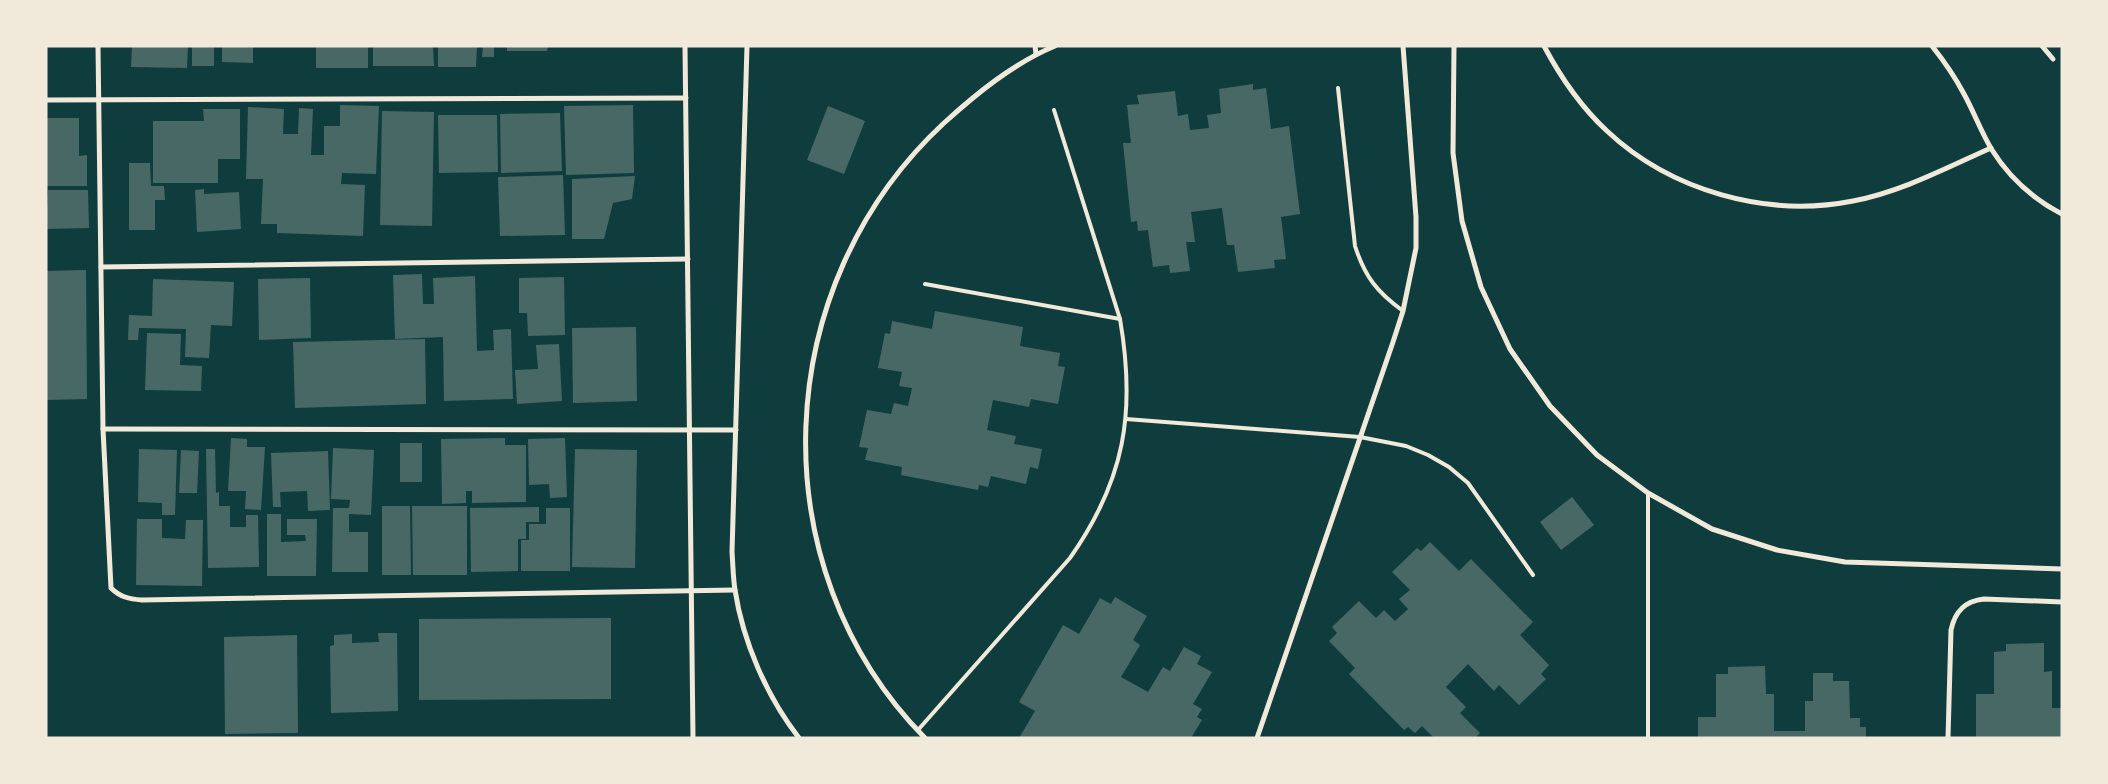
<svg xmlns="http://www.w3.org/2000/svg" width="2108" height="784" viewBox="0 0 2108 784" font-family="'Varela Round',sans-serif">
  <rect width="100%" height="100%" fill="#0f3d3e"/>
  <g fill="#486865">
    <polygon points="132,46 188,46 187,68 131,67"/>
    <rect x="192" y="46" width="22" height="20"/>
    <polygon points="222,46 253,46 253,63 222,62"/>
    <rect x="316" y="46" width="52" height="22"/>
    <polygon points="373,46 433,46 434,66 373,66"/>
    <polygon points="438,46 477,46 476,67 438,67"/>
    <polygon points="483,46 494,46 494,57 482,57"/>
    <polygon points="507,46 548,46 547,51 507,51"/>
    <polygon points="1253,84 1253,90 1266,88 1271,129 1289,126 1300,214 1281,217 1286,259 1274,260 1275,268 1238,272 1234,245 1227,245 1222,208 1191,212 1195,242 1186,242 1190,271 1170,273 1169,265 1153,267 1148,230 1138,231 1137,221 1131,222 1123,143 1131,143 1127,105 1139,104 1137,95 1175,91 1178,116 1188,114 1190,130 1209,128 1207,115 1221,113 1219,89"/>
    <polygon points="340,105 379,106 376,174 342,173 341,184 365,185 363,236 277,233 277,224 261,224 263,179 246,179 248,107 284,109 283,134 298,134 299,108 313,109 311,155 324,155 324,126 340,126"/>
    <polygon points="633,105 634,173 566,175 564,106"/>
    <polygon points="828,106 865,121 844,174 807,160"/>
    <polygon points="203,109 240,109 240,159 218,159 218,183 153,183 153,121 204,121"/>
    <polygon points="382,111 434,112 432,226 380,225"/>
    <polygon points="560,113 562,171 501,173 500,114"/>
    <polygon points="438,115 497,115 498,172 439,173"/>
    <polygon points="46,118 79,118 79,156 87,155 87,186 46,186"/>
    <polygon points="129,163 150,163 151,186 164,186 165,200 155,200 155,230 129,230"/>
    <polygon points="563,175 565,235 500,236 498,177"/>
    <polygon points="635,176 632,199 613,203 604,239 572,239 572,179"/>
    <polygon points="204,189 204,194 239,192 241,229 197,232 195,190"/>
    <polygon points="48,190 88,190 89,228 46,229"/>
    <polygon points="86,270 87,399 46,400 46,271"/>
    <polygon points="422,274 423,304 434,304 433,278 475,276 477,351 494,350 493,330 511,329 513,399 444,401 443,337 395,339 393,275"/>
    <polygon points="564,277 565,335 528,336 527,313 519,313 519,278"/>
    <polygon points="310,278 311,338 259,340 258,279"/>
    <polygon points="153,279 234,282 232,326 211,325 209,358 185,357 186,329 139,328 138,340 128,340 129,315 152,316"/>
    <polygon points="935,311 1023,327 1020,346 1060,353 1058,366 1065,367 1058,404 1031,399 1029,407 993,400 987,430 1016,436 1014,444 1042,449 1038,469 1030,467 1026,484 991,476 988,487 979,485 978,490 901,475 902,467 865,460 868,448 859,447 867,410 891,414 894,403 908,406 912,388 899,386 902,372 878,368 885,333 890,334 892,321 932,329"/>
    <polygon points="636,327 637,401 573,403 572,328"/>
    <polygon points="147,333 181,334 180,365 202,366 201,391 145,390"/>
    <polygon points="425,339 426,404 295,408 293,342"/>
    <polygon points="559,344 562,401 517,404 515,370 538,369 536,345"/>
    <polygon points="231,438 247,439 247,447 265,447 261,510 245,509 246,491 228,491"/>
    <polygon points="505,438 505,445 526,445 526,502 472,503 472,491 466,491 466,503 442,504 441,439"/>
    <polygon points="565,438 567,497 550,498 549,484 529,485 528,439"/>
    <rect x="400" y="443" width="22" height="39"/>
    <polygon points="333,448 374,450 371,515 349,514 349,532 368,532 368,572 332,572 333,508 349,508 350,500 331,499"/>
    <polygon points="139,449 177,450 175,515 162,515 162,503 138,502"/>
    <polygon points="206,449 215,449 216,493 219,492 219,506 230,506 230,527 246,527 246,515 258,515 259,567 208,568"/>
    <polygon points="575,449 637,450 635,568 572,567"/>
    <polygon points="181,450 199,451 197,493 179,493"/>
    <polygon points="328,451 330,510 308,511 307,491 280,492 281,507 273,507 271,453"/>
    <polygon points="1572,497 1594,525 1561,550 1540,522"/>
    <polygon points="382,506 410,506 411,575 382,575"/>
    <polygon points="412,506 467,506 467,575 413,575"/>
    <polygon points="539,507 539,522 526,522 526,539 518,539 518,571 471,572 470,508"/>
    <polygon points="546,508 570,508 570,571 521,571 521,540 529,540 529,524 546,524"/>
    <polygon points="267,514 281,514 281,542 306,541 305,535 287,535 287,519 317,519 316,576 267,576"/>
    <polygon points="137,519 162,519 162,538 185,539 186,520 203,520 202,586 136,585"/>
    <polygon points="1430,542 1459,571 1471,559 1533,622 1520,635 1549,665 1541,674 1546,679 1519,705 1499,685 1494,691 1468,664 1446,687 1466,707 1460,713 1480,733 1475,738 1434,738 1422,726 1415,733 1408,727 1404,730 1349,674 1355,668 1329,641 1337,633 1332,627 1359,601 1376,618 1384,610 1395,621 1408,609 1399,599 1410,590 1392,572 1417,548 1421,551"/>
    <polygon points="1115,597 1147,616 1133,640 1140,645 1121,677 1148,692 1163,667 1170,671 1184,647 1201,656 1197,664 1212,672 1193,704 1202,709 1197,717 1202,720 1191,738 1019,738 1035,711 1019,702 1063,625 1079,634 1100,598 1111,604"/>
    <polygon points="611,618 611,699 419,700 419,619"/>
    <polygon points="378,633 397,633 398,711 331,713 330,646 334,645 334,635 352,634 352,643 379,642"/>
    <polygon points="297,635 298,733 225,734 224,637"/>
    <polygon points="2044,643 2044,672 2052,671 2052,708 2062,708 2062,738 1976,738 1976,694 1994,694 1994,652 2006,651 2006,644"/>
    <polygon points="1765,666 1766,694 1774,694 1774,731 1805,731 1805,701 1813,701 1813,673 1833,673 1833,681 1849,681 1850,718 1860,718 1860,727 1866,727 1866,738 1698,738 1698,717 1716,717 1716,674 1728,674 1728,667"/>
  </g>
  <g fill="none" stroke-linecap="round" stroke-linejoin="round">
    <g stroke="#f1e9da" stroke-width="4">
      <path d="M1338 88 1355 246C1365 277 1377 292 1403 311"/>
      <polyline points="925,284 1120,319"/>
      <polyline points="1126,419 1360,437 1406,446 1428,455 1449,467 1468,483 1533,575"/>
      <polyline points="1648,493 1648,738"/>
      <path d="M918 730 1070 558C1125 480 1136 412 1120 319L1054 110"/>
    </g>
    <g stroke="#f1e9da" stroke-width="5">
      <path d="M98 46 103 429 111 588C120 597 129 599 142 600L735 590"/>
      <polyline points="685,46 693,738"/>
      <path d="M747 46 732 552C733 565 733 578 735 590 743 642 767 697 799 738"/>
      <polyline points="1035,46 1036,54"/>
      <polyline points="1454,46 1453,153 1462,221 1481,287 1510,349 1550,406 1597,455 1648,493 1712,529 1777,550 1845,562 2062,569"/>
      <path d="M1544 46C1561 78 1581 107 1607 131 1671 191 1767 218 1853 201 1901 192 1946 168 1991 148"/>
      <path d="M1932 46C1944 61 1955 77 1964 94 1974 112 1981 132 1992 150 2009 177 2033 199 2062 214"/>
      <polyline points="2042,46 2053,59"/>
      <polyline points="46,100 686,98"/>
      <polyline points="101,267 688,259"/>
      <polyline points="103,429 736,430"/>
      <path d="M925 738C757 567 769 285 944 123 977 93 1014 63 1055 46"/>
      <polyline points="1257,738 1393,342 1403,311 1416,248 1416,217 1403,46"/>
      <path d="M1948 738 1951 630C1955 611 1965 601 1984 599L2062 602"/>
    </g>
  </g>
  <rect width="2108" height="784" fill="none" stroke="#f1e9da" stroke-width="95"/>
</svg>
